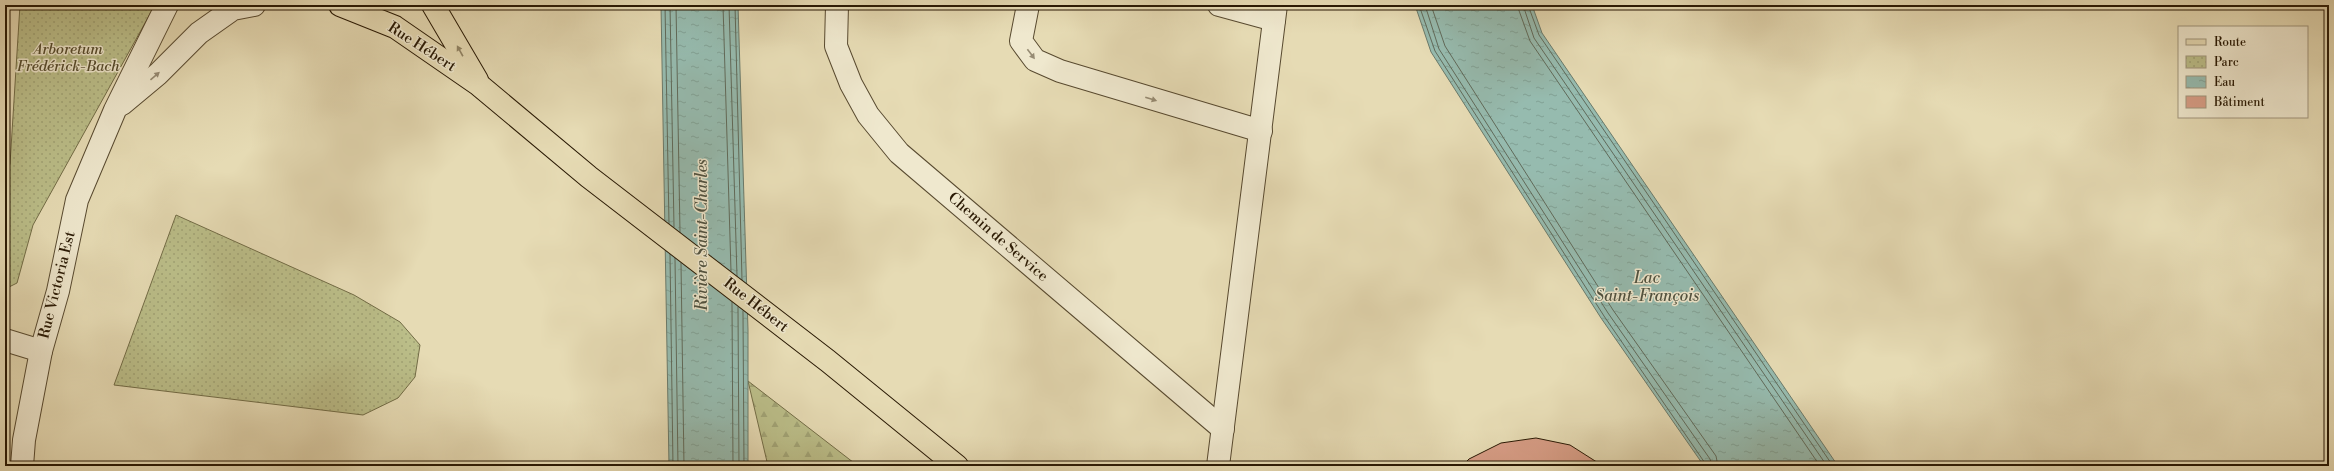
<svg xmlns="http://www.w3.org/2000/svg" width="2334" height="471" viewBox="0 0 2334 471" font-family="'Libre Bodoni',serif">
  <defs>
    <pattern id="forest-firs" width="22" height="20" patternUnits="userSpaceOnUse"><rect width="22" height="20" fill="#bbbe89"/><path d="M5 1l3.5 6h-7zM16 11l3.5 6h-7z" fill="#a1a375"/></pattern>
    <pattern id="park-dots" width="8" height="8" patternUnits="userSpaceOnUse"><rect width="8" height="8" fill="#bbbe89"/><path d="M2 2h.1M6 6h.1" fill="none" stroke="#a1a375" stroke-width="1.8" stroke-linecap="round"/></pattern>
    <pattern id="water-ripples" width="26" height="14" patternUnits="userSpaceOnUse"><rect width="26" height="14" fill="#96bbaf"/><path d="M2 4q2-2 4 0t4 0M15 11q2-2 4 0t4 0" fill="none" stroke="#81a095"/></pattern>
  </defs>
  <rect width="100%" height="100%" fill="#e6dbb4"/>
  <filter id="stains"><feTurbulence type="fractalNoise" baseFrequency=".005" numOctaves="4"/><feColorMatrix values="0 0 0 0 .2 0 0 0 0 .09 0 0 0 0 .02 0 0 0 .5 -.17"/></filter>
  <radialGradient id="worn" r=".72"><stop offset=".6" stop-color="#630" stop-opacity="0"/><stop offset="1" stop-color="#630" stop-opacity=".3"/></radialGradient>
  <polygon fill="url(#forest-firs)" stroke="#726c46" points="748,381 858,466 768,466"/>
  <g fill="url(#park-dots)" stroke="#726c46">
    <polygon points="20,5 155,5 33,225 17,283 5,289 5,174 10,164"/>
    <polygon points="176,215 354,295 400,322 420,345 415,377 398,398 363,415 114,385"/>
  </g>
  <g fill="url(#water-ripples)" stroke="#6a7a6b">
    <polygon points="661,5 738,5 748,330 748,466 669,466"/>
    <polygon points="1415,5 1532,5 1542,33 1838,466 1704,466 1601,318 1431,52"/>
  </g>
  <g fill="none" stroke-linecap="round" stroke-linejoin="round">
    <g stroke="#606a5a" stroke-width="1">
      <polyline points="665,5 669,224"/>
      <polyline points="670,5 674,227"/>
      <polyline points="676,5 680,232"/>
      <polyline points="723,5 731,271"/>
      <polyline points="729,5 737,276"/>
      <polyline points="735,5 742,280"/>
      <polyline points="1419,5 1435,51 1604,316 1707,466"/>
      <polyline points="1425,5 1439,49 1608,313 1710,459 1712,466"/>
      <polyline points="1431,5 1445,46 1613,310 1716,456 1718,466"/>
      <polyline points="1517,5 1530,41 1820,466"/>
      <polyline points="1523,5 1534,38 1827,466"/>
      <polyline points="1528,5 1539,35 1833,466"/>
      <polyline points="670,254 673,466"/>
      <polyline points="675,258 678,466"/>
      <polyline points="681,263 684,466"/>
      <polyline points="732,302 733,466"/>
      <polyline points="738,307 739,466"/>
      <polyline points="743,311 744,466"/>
    </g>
  </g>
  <polygon fill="#d79d86" stroke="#291904" points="1536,438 1570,445 1603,466 1462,466 1469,459 1501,443"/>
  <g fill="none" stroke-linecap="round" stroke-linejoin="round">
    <defs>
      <g id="minor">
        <polyline points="837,5 836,46 851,84 868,115 899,153 1223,429"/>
        <polyline points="1028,5 1021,41 1035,60 1060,71 1261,131"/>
        <polyline points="1219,5 1274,20"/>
        <polyline points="122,104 158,74 199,33 233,9 254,5"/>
        <polyline points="5,340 41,351"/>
        <polyline points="22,466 24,440 41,351 58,291 77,200 115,110 167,5"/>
        <polyline points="1218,466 1276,5"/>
      </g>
      <g id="major">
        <polyline points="340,5 395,27 479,85 589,177 828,361 957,466"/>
        <polyline points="433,5 477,80"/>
      </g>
    </defs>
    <use href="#minor" stroke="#584a30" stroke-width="24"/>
    <use href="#major" stroke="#291904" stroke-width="24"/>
    <use href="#minor" stroke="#efe8ce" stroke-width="22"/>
    <use href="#major" stroke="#e6dbb4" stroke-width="22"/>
  </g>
  <defs><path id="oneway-solid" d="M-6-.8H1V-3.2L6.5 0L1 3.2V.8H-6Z"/></defs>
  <use fill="#918465" href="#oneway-solid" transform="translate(460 51) rotate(-119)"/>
  <g fill="#968b73">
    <use href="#oneway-solid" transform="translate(1031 54) rotate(53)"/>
    <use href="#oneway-solid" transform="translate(155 76) rotate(-41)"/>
    <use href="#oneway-solid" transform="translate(1151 99) rotate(17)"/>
  </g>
  <g text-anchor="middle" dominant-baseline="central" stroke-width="3" stroke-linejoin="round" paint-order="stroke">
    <g font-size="15" fill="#291904" stroke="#efe8ce">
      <text transform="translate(422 47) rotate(33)">Rue Hébert</text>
      <text transform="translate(998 237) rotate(41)">Chemin de Service</text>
      <text transform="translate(57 285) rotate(-76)">Rue Victoria Est</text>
      <text transform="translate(756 305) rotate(38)">Rue Hébert</text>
    </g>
    <g font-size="15" font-style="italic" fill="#554b2c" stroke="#efe8ce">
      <text x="68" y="49">Arboretum<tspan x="68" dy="17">Frédérick-Bach</tspan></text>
    </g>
    <g font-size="16" font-style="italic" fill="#4f5240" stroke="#efe8ce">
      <text transform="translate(702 235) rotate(-90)">Rivière Saint-Charles</text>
      <text x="1647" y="278">Lac<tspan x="1647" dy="18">Saint-François</tspan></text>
    </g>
  </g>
  <rect width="2334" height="471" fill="none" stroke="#e6dbb4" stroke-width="20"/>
  <rect x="6" y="6" width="2322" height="459" fill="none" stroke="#291904" stroke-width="2"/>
  <rect x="10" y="10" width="2314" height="451" fill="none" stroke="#291904"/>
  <rect x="2178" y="26" width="130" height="92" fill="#efe8ce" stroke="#a0957d"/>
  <rect x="2186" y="39" width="20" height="6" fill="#e6dbb4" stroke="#a0957d"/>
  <text x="2214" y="46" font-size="12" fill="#291904">Route</text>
  <rect x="2186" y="56" width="20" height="12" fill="url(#park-dots)" stroke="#a0957d"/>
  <text x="2214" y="66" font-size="12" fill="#291904">Parc</text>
  <rect x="2186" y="76" width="20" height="12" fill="url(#water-ripples)" stroke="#a0957d"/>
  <text x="2214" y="86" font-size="12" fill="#291904">Eau</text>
  <rect x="2186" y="96" width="20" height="12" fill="#d79d86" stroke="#a0957d"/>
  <text x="2214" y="106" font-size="12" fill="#291904">Bâtiment</text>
  <rect width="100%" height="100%" filter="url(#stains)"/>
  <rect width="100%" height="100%" fill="url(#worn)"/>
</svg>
